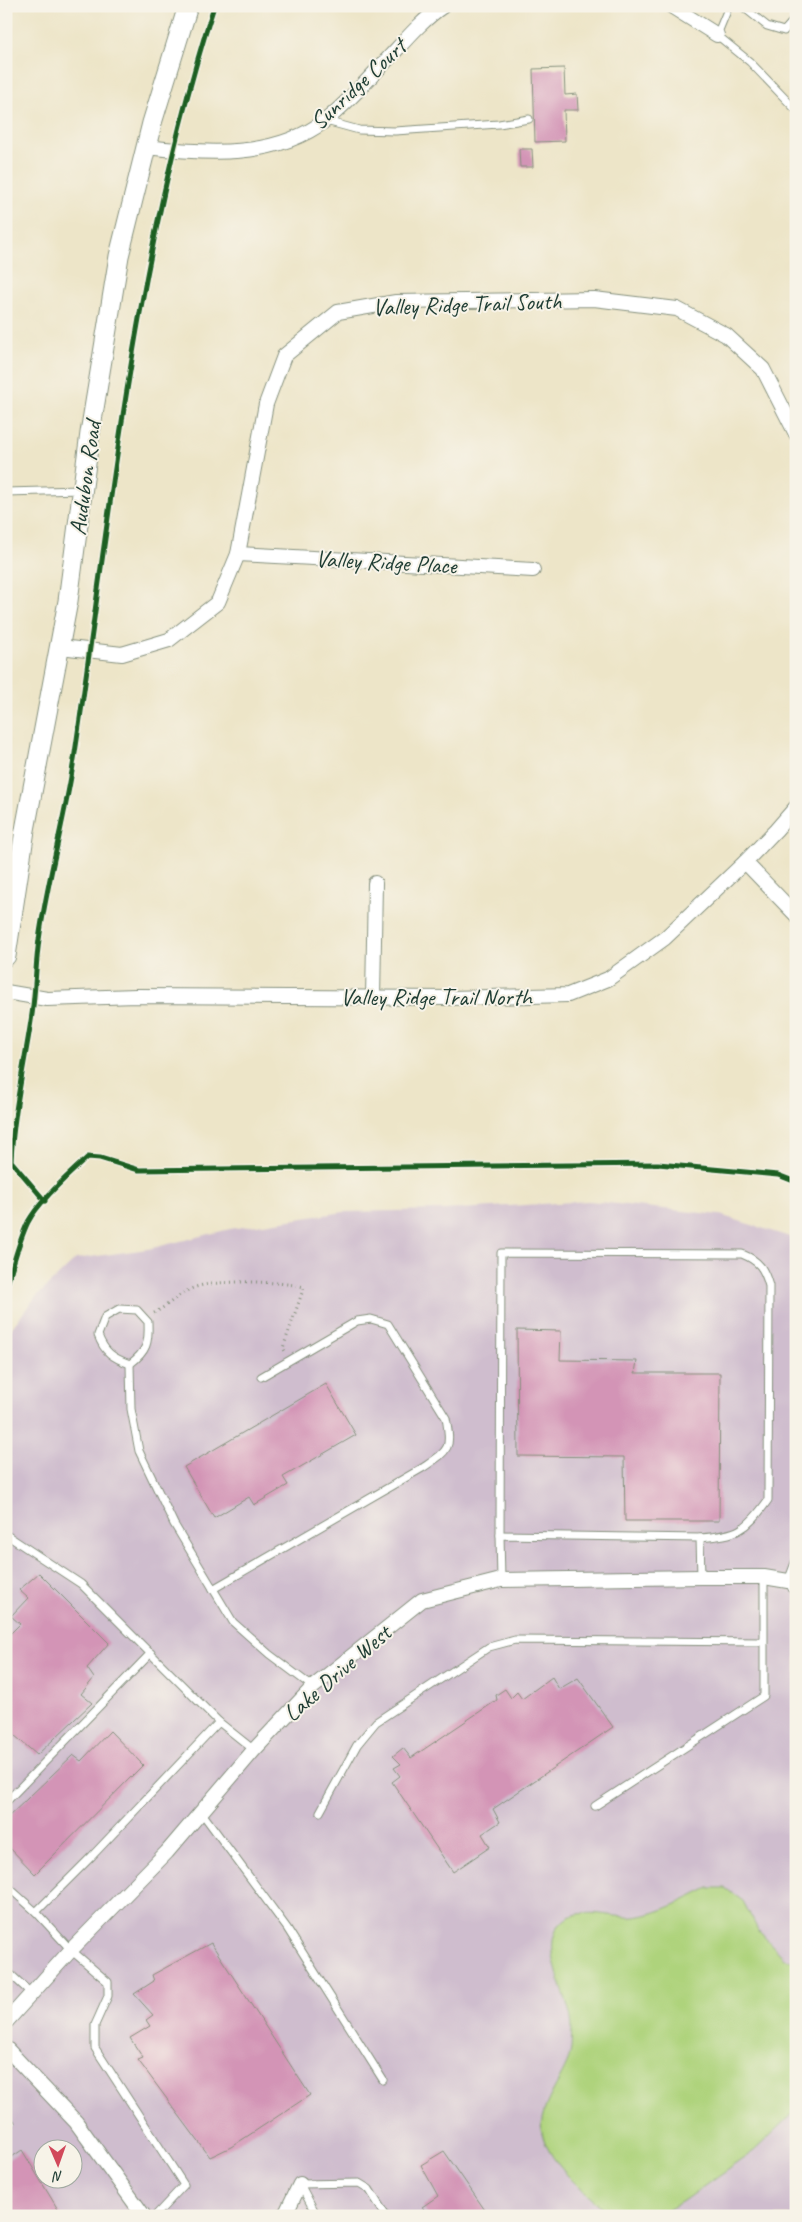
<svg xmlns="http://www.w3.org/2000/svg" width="802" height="2222" viewBox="0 0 802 2222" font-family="Caveat,sans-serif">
  <rect width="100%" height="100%" fill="#f7f3e8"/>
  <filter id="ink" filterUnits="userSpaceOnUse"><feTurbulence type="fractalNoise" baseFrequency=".02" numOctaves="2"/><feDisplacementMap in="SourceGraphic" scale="10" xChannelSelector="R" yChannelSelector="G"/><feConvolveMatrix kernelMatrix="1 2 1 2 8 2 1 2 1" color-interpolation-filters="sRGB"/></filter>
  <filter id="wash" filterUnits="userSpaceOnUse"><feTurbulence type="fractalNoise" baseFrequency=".0096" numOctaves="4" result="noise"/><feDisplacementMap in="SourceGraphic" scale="20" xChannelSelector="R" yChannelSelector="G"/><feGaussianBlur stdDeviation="1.12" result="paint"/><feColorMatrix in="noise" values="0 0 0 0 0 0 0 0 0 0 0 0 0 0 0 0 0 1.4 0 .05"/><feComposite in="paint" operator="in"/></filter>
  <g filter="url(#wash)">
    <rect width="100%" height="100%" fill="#ede5c8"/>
    <path fill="#cfbdce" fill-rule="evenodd" d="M589 1201 720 1215 796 1239V2216H6V1335L35 1298 76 1259 148 1249 230 1229 344 1212 444 1210ZM42 2150H72V2180H42Z"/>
    <path fill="#aed37c" stroke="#668858" d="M709 1888H725L743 1901 758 1930 784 1958 796 1962V2111L754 2151 683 2201 658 2216H612C587 2194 550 2166 542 2133 537 2108 564 2078 570 2055 572 2047 571 2037 572 2029 572 1998 537 1949 561 1923 578 1904 614 1919 635 1917 661 1913 685 1900 709 1888Z"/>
    <g id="blocks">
      <g fill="#d394b6">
        <polygon points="564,68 565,95 577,94 578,110 564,110 565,141 535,142 533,69"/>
        <polygon points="519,149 532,149 533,167 520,167"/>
        <polygon points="517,1330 561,1331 560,1360 637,1361 635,1373 720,1373 719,1521 625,1521 624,1457 518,1456"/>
        <polygon points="326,1384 356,1435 283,1477 288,1485 254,1505 249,1497 214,1518 184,1467"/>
        <polygon points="39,1573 109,1643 87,1668 94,1678 81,1694 92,1703 37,1755 6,1728 6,1638 20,1624 11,1616 28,1598 19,1590"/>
        <polygon points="552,1677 559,1689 578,1678 613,1727 493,1809 500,1822 482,1834 490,1847 453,1872 392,1782 400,1776 394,1768 401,1764 393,1756 403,1748 411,1758 497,1700 496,1695 505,1689 511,1698 517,1692 522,1699"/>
        <polygon points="110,1731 143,1765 35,1874 6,1844 6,1819 73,1755 81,1761"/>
        <polygon points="211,1943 310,2095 231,2147 210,2157 138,2060 143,2058 130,2038 150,2026 146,2020 153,2015 134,1994 154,1981 152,1975"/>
        <polygon points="22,2150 62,2216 6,2216 6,2161"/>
        <polygon points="444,2151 489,2216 427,2216 422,2207 438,2196 421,2165"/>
      </g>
    </g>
  </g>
  <g filter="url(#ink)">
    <use href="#blocks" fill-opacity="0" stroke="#86917e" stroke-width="1"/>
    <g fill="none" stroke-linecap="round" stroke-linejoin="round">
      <defs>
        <g id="lane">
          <polyline points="729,6 717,35 750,62 796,110"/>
          <polyline points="742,6 767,26 784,31 793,21 796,10"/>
          <polyline points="326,121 359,130 395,131 499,124 529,119"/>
          <polyline points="6,492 81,490"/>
          <path d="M119 1309 137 1310 148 1322C149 1343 147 1351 130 1364 113 1358 104 1352 98 1335L105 1317Z"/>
          <polyline points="130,1364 131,1409 139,1451 174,1524 233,1622 269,1654 313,1687"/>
          <path d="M500 1535 501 1253 742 1254C759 1261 764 1268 769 1286L768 1500C746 1531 738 1535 700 1538"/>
          <polyline points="6,1541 8,1536 81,1584 219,1722"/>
          <polyline points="796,1560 788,1581 796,1596"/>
          <polyline points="501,1580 500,1535 700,1538 701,1577"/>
          <path d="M213 1589 424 1467C449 1450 452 1449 446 1418L388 1324 371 1319 357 1321 261 1377"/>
          <polyline points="6,1802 151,1653"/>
          <polyline points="595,1806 764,1696 764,1577"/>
          <polyline points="320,1812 357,1745 376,1722 489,1647 515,1640 763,1642"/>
          <polyline points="202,1813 287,1928 383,2080"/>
          <polyline points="6,1885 36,1912"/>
          <polyline points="6,1970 32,1994"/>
          <polyline points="6,2126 11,2123"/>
          <polyline points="155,2216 184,2185 95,2048 95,2025 108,1996 108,1982 71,1950 36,1912 92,1856 219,1722 254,1750"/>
          <polyline points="317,2216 300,2184 359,2183 369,2189 386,2216"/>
        </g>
        <g id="street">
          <polyline points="671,6 717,35"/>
          <path d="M146 147C206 154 275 159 326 120 345 105 363 85 380 67 400 47 419 22 443 6"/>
          <polyline points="238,554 533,570"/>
          <polyline points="60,647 122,654 169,640 218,602 238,554 266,404 284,356 338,312 396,302 594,299 677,309 726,335 763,369 796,434"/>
          <polyline points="745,862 796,915"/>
          <polyline points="6,992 47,999 136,996 451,998 568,995 608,979 665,938 745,862 776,830 796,807"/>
          <polyline points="373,998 375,883"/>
          <polyline points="6,2022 71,1950 167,1852 254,1750 313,1687 422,1600 501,1580 701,1577 764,1577 788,1581"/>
          <polyline points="6,2048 76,2122 144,2216"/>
          <polyline points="281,2216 286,2213 300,2184"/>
        </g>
        <polyline id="secondary" points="6,956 25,830 68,601 90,433 119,256 152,123 188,6"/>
      </defs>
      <use href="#lane" stroke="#86917e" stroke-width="9"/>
      <use href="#street" stroke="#86917e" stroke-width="16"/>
      <use href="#secondary" stroke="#86917e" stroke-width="21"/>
      <path stroke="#86917e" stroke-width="3" stroke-dasharray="1 4" stroke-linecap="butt" d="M154 1313C168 1306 178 1294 193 1288 215 1279 281 1281 304 1287L283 1348 285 1351"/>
      <use href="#lane" stroke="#fff" stroke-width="7"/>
      <use href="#street" stroke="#fff" stroke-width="14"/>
      <use href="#secondary" stroke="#fff" stroke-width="19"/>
      <defs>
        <g id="cycleway">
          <path d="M45 1201 11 1161C13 1114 24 1067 31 1021 36 992 35 962 40 933 49 873 66 814 75 753 112 503 136 248 214 6"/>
          <path d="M6 1288C13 1266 18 1243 28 1222 39 1201 70 1173 88 1157L100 1158 139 1170 658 1164 778 1175 796 1182"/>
        </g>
      </defs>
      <use href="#cycleway" stroke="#f7f3e8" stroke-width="8"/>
      <use href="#cycleway" stroke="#1b5e20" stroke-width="5"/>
    </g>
  </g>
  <g text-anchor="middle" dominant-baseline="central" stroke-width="4" stroke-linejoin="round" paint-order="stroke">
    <g font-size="24" fill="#1f3d34" stroke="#f7f3e8">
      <text transform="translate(358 84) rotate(-43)">Sunridge Court</text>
      <text transform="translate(467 304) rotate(-2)">Valley Ridge Trail South</text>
      <text transform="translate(85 478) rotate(-82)">Audubon Road</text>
      <text transform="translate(386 562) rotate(3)">Valley Ridge Place</text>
      <text x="436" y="997">Valley Ridge Trail North</text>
      <text transform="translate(337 1673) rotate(-41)">Lake Drive West</text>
    </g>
  </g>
  <rect width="802" height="2222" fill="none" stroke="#f7f3e8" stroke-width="25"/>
  <g transform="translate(58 2164) rotate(178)"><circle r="24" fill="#f7f3e8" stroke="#a1aaa0"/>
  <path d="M0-4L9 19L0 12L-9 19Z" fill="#d1495b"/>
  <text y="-8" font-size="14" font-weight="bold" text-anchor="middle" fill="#1f3d34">N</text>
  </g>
</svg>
